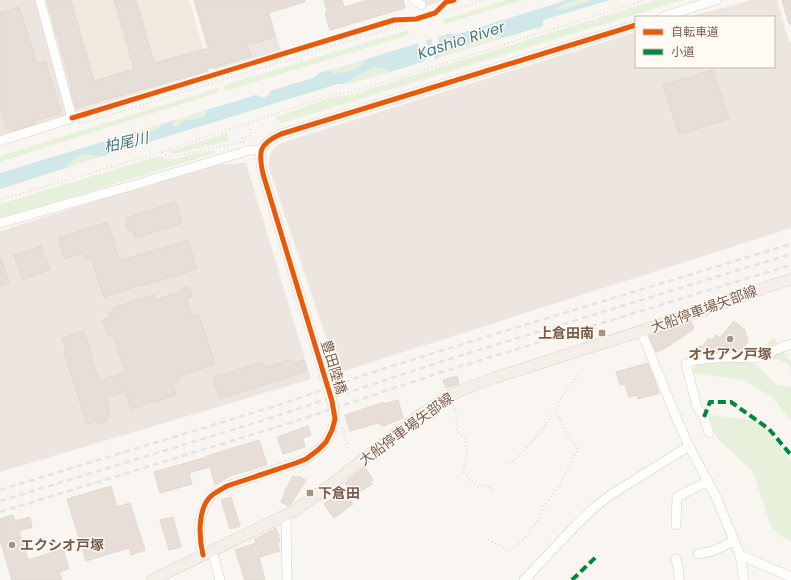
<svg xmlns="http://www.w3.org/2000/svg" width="791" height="580" viewBox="0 0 791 580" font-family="Poppins,'Noto Sans JP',sans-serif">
  <rect width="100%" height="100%" fill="#f9f5f0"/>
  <polygon fill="#f2e8de" points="42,0 189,0 210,72 74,113"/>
  <g fill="#ede5e0">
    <polygon points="0,0 37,0 71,115 0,136"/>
    <polygon points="193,0 266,0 281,51 213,70"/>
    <polygon points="418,0 446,0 424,7"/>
    <polygon points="752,0 777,0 789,42 791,42 791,228 338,373 269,168 269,159 272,151 278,145 287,141 636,32 636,67 774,67 774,17 689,17"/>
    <polygon points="246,163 311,379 0,472 0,231 211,165"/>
  </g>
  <g fill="#e7f0db">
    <polygon points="507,0 523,0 444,24 443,20"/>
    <path d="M577 0H591C579 6 567 10 554 10L562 5Z"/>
    <polygon points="656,0 683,0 281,123 276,117 333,97 347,96"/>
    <polygon points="408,30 409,35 225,91 224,85"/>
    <polygon points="493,34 503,38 438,58 440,52 450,46 458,44 466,45 478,37"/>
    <polygon points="364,60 363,64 354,70 333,74 330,70"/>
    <polygon points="374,68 384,68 390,72 351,83 345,84 363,72"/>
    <polygon points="218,88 219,92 0,162 0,156"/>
    <path d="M206 110V114C205 115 202 118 201 118 192 122 186 116 179 126L175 127 172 126V123L179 119Z"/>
    <path d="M161 124C157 131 148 132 141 134L138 131Z"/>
    <polygon points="227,133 230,141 173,154 168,152"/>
    <polygon points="215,150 215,153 0,219 0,204 159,156 167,158 174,159"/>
    <path d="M91 154 100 157 66 168C74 158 78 155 91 154Z"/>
    <polygon points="773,337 791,362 791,371 788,363 758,354"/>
    <polygon points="731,359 755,363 777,385 791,387 791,421 773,398 744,380 692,373 698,362"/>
    <polygon points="709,415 760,421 791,460 791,542 772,529 753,472 716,437"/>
  </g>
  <path fill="#d0e8ea" d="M567 0H577L562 5 555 10 567 9 573 6 582 4 591 0H610L543 20V26L503 38 493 34 478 37 466 45 458 44 450 46 440 52 438 58 435 60 434 55 422 62 390 72 384 68H374L363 72 345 84H338L100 157C84 151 76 155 66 168L0 189V173L138 131 141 134 149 132 159 128 161 124 179 119 172 123V125L175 127 179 126C186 116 192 122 201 118 202 118 205 115 206 114V110L256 95 264 98 270 94V91L313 78 319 73 330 70 333 74 354 70 363 64 364 60 418 43 421 50 428 47 426 40 431 39 433 46 439 44 438 37 447 34H458Z"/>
  <g fill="#e6ded7" stroke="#e2d8d2">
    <polygon points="47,0 71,0 94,81 134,69 114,0 136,0 154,63 209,48 195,0 305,0 305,2 268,13 275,37 247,45 251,56 207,69 207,71 76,108 70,88 72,87"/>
    <polygon points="324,0 342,0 344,7 369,0 403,0 405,8 330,30 325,13 327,12"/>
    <polygon points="782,0 791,0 791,24 789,24"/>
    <polygon points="19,7 37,64 46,62 61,113 34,121 35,124 12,131 12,128 7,129 0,106 0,13"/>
    <polygon points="713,70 729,119 679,134 663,85"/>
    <polygon points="176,202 182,223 135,238 132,230 128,231 126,225 128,224 126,218"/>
    <polygon points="108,222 115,243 114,244 119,261 188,240 197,269 141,286 140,285 104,297 91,258 86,260 83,253 65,259 58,238"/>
    <polygon points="41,246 50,270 22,280 14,255"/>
    <polygon points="0,259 1,259 9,283 0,286"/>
    <polygon points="189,286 192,296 186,298 192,315 198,313 215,364 178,376 179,381 173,384 176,395 131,409 126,391 106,397 109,408 108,409 110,416 105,418 107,421 98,424 97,421 87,424 64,352 66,351 62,338 84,331 99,381 125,372 113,334 107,336 103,320 110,318 109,313 114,312 113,308 154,295 155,300 183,291 182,288"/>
    <polygon points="691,321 694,329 664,349 656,352 649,336"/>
    <polygon points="734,321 745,330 748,342 740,351 728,351 696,354 694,352 700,345 702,347 709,338 712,340 716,335 720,338"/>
    <polygon points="292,359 294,363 304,360 307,371 219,399 213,377 262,362 264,368"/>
    <polygon points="648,363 656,384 659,393 638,399 637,395 629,397 625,384 620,385 616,372"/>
    <polygon points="457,376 459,384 446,388 443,380"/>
    <polygon points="398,400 403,418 383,426 378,423 350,431 345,415 384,402 384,404"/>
    <polygon points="308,426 311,435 303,438 305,447 283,454 277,437"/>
    <polygon points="259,440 267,465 230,476 215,485 210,467 189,473 192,484 160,493 154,472 207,457 207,456"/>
    <polygon points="365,467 373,480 370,482 372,484 349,499 353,504 334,518 324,504 347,487 345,483"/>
    <polygon points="293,476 297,478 298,476 306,480 291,504 288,506 281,502 286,489"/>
    <polygon points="111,486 117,507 130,503 145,550 131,555 129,548 86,561 67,499"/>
    <polygon points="231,497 240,526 230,529 221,500"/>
    <polygon points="13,515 15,521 30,517 32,527 19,531 28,560 63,549 69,569 59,572 62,580 12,580 0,540 0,519"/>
    <polygon points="173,517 181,547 169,550 160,520"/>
    <polygon points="276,528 279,536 278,536 280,542 277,543 280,551 259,557 265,580 245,580 235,550 256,543 255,539"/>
  </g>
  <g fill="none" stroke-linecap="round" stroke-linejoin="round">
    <defs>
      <g id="minor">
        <polyline points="414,0 421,5"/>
        <polyline points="662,17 716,0"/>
        <polyline points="0,141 72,118 40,0"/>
        <path d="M263 174C258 151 259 144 281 134L636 25"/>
        <polyline points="0,223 134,185 250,150 261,150"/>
        <polyline points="641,331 679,424 689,446 716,497 740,555 744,580"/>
        <polyline points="709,433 704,417 697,407 686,364 695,360 729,357 755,358 791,344"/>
        <polyline points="286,516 287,580"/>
        <polyline points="676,525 677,497 708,481"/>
        <polyline points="212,551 220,580"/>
        <polyline points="698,554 713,551 734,541"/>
        <path d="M203 555C200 545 198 527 201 517 203 510 206 503 210 497"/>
        <polyline points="740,555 791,577"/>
        <polyline points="676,559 679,573 679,580"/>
        <polyline points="524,580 576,525 596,506 612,494 689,446"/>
      </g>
      <polyline id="major" points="152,580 294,511 328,487 420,415 449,396 462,390 494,378 641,331 721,304 764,288 791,279"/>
    </defs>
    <use href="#minor" stroke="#d7d1cb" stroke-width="10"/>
    <use href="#major" stroke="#dad1cc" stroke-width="12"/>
    <g stroke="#dcd5d0" stroke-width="1.5" stroke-dasharray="1 3" stroke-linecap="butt">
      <polyline points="79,122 81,124 228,78 484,0"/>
      <polyline points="243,142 242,138 252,135 247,123"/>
      <polyline points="162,152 168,156 175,156 243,142 244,143"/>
      <polyline points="0,200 161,152 338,93 347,93 404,76 645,0"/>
      <polyline points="453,405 456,413 457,430 466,440 467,453 463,472 478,487 482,485 495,489"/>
      <polyline points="342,428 348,445 346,450"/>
      <polyline points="509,464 524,451 541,431 556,410"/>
      <polyline points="488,540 510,550 525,538 538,520 544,506 559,486 570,465 578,449 565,431 556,410 561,398 578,374"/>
    </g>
    <use href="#minor" stroke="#fefefd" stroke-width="9"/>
    <use href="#major" stroke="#f3eee8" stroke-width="11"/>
    <g stroke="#e6e3e7" stroke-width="2.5" stroke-dasharray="6 4" stroke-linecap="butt">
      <polyline points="0,490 285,403 370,373 495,334 791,244"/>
      <polyline points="0,501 258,422 443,361 791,254"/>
      <polyline points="0,512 293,422 439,373 791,265"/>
    </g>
    <defs>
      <polyline id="minor-bridge" points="210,497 218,491 227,486 296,463 306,459 318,450 326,442 332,430 335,419 332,401 263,174"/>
    </defs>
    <use href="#minor-bridge" stroke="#d7d1cb" stroke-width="10" stroke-linecap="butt"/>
    <use href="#minor-bridge" stroke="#fefefd" stroke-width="9"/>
    <g stroke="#00873e" stroke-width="4" stroke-dasharray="8 4" stroke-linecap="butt">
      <polyline points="704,417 710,402 731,402 769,429 791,455"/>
      <polyline points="572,580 598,555"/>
    </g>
    <defs>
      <g id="cycleway">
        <polyline points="72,118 394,20 416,19 435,13 446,2 454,0"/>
        <path d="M203 555C199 538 197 509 211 496 216 492 222 489 227 486L296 463 306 459 318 450 326 442 332 430 335 419 332 401 263 174C258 151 259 144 281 134L636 25"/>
      </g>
    </defs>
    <use href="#cycleway" stroke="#fffaf3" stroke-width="8"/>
    <use href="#cycleway" stroke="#e8590c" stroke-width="5"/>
  </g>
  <g fill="#a69286" stroke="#fffaf3" stroke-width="1.5">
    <rect x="598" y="329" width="8" height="8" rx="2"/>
    <circle cx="730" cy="339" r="4"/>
    <rect x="306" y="489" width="8" height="8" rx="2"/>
    <circle cx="12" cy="545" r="4"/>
  </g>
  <g text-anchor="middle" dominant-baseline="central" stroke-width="3" stroke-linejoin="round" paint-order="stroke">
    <g font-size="14" fill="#7a5c4d" stroke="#fffaf3">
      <text transform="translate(704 309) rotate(-20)">大船停車場矢部線</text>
      <text transform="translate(334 367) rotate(73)">豊田陸橋</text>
      <text transform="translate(406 429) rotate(-36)">大船停車場矢部線</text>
    </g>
    <g font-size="14" font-weight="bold" fill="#7a5c4d" stroke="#fffaf3" text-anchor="start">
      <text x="594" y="333" text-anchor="end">上倉田南</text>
      <text x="730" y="354" text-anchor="middle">オセアン戸塚</text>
      <text x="318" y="493">下倉田</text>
      <text x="20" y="545">エクシオ戸塚</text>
    </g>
    <g font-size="15" font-style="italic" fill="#437c86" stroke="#fffaf3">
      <text transform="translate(461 40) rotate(-18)">Kashio River</text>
      <text transform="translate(126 142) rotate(-12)">柏尾川</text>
    </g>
  </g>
  <rect x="635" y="16" width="140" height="52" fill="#fffaf3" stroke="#cabbb1"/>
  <rect x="643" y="29" width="20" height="6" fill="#e8590c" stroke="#cabbb1"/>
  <text x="671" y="36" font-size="12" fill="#7a5c4d">自転車道</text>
  <rect x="643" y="49" width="20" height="6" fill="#00873e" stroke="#cabbb1"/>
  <text x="671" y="56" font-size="12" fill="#7a5c4d">小道</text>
</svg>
